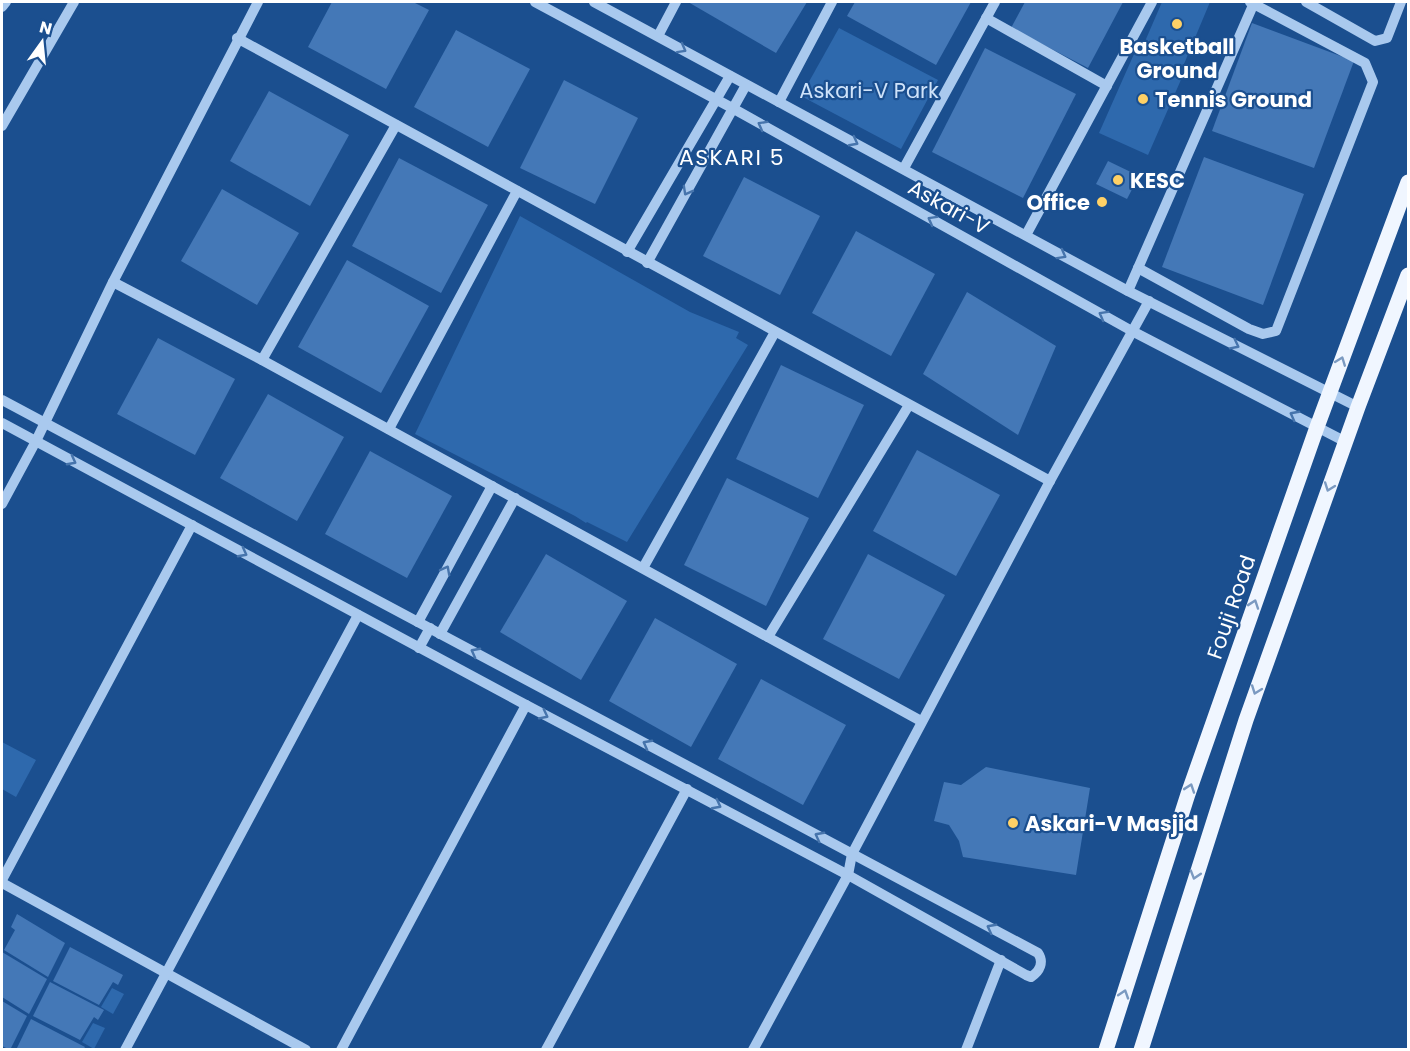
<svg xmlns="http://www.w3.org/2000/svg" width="1410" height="1051" viewBox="0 0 1410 1051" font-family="Poppins,sans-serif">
  <rect width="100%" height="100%" fill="#1b4f8f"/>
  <g fill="#2e69ad">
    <polygon points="1162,2 1210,2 1184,64 1187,66 1148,155 1099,133 1138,45 1143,46"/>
    <polygon points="839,28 938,80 901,149 801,96"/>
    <polygon points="520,216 690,312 739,332 736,338 748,345 627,542 587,522 586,523 575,516 415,434"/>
    <polygon points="2,742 36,760 16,797 2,789"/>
    <polygon points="112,988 124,994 113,1014 101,1007"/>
    <polygon points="93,1023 105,1028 94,1049 82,1042"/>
  </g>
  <g fill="#4478b7">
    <polygon points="332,2 413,2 429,10 386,89 308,47"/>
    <polygon points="688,2 807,2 776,53"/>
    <polygon points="855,2 971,2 936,65 847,16"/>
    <polygon points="1025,2 1123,2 1088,68 1011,28"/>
    <polygon points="1252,23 1354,61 1314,168 1212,131"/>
    <polygon points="456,30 530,69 488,147 414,107"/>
    <polygon points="985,48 1076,94 1023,198 932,152"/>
    <polygon points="564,80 638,118 595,204 520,168"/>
    <polygon points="269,91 349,135 310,206 230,161"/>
    <polygon points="1204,157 1304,194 1263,305 1162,267"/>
    <polygon points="399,158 488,205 441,293 352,246"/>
    <polygon points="1108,161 1139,176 1127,199 1096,184"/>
    <polygon points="744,177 820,216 780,295 703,256"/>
    <polygon points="222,189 299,233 257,305 181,261"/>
    <polygon points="856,231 935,274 891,356 812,313"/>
    <polygon points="347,260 429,306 381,393 298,347"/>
    <polygon points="967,292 1056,346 1018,435 923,374"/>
    <polygon points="158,338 235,379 195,455 117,414"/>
    <polygon points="781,365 864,405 818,498 736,459"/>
    <polygon points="268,394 344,437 297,521 220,478"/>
    <polygon points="917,450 1000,495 956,576 873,531"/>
    <polygon points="370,451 452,496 407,578 325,534"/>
    <polygon points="727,478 809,518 766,606 684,565"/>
    <polygon points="546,554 627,601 581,680 500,632"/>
    <polygon points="868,554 945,595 899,679 823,639"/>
    <polygon points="655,618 737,664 691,747 609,701"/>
    <polygon points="761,679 846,725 803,805 718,759"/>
    <polygon points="986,767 1090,788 1076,875 963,857 959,841 949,825 934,821 944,782 961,785"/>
    <polygon points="17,914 65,943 48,977 4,950 15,930 11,927"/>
    <polygon points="70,947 123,975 118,985 113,982 99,1005 53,981"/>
    <polygon points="2,952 47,979 29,1014 2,997"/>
    <polygon points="50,982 104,1010 98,1020 94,1017 80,1040 33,1016"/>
    <polygon points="2,1001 27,1016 10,1050 2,1046"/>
    <polygon points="31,1019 85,1047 83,1050 16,1050"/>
  </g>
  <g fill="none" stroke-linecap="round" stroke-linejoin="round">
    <g stroke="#a9c9ee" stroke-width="10">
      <polyline points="535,2 734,109 1132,331 1346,442"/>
      <polyline points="594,2 1128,291 1358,407"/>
      <polyline points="1306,2 1375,41 1387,38 1401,2"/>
      <polyline points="2,7 6,2"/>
      <polyline points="986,18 1107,86"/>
      <polyline points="658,36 676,2"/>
      <polyline points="237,38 1050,481"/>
      <polyline points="779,102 832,2"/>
      <polyline points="2,126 74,2"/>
      <polyline points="904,168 995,2"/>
      <polyline points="1026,235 1152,2"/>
      <polyline points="627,252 730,76"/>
      <polyline points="647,263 746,85"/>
      <polyline points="1138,268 1249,329 1263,334 1276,331 1373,82 1365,63 1250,2"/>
      <polyline points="113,282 262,360 921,721"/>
      <polyline points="1128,291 1254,3"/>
      <polyline points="262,360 396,125"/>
      <path d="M2 400 1038 953C1044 962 1040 971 1031 977L1026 975 848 875 526 705 2 423"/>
      <polyline points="389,429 517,191"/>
      <polyline points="2,504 36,441 113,282 258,2"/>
      <polyline points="643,568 775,332"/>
      <polyline points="418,622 492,486"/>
      <polyline points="440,634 515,498"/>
      <polyline points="768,637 909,405"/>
      <polyline points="419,648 430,628"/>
      <polyline points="2,880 192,525"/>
      <polyline points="2,883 306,1050"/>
      <polyline points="125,1050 358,615"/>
      <polyline points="341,1050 526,705"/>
      <polyline points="546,1050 687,789"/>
      <polyline points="753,1050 848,875 852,854 1050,481 1149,301"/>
      <polyline points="966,1050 1001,960"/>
    </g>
    <g stroke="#f0f6ff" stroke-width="15">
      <polyline points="1106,1050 1188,794 1317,427 1408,182"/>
      <polyline points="1141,1050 1246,720 1358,407 1408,275"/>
    </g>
  </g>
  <defs><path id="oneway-chevron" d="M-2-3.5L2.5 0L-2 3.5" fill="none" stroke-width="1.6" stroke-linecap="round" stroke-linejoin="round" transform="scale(1.5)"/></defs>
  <g stroke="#4674ac">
    <use href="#oneway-chevron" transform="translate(682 49) rotate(29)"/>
    <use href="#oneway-chevron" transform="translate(762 125) rotate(-151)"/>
    <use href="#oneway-chevron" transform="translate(854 142) rotate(28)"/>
    <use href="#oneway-chevron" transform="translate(687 191) rotate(119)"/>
    <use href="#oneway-chevron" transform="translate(932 220) rotate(-151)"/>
    <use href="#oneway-chevron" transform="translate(1062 255) rotate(29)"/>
    <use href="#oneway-chevron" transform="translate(1103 315) rotate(-151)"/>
    <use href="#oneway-chevron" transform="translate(1235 345) rotate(27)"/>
    <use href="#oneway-chevron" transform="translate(1294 415) rotate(-152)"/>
    <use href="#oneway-chevron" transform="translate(72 461) rotate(28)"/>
    <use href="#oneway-chevron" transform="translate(243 553) rotate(28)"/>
    <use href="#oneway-chevron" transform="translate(446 570) rotate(-62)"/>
    <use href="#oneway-chevron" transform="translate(475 652) rotate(-152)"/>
    <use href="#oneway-chevron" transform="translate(544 715) rotate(27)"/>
    <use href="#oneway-chevron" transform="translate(647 744) rotate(-152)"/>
    <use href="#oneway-chevron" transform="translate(717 805) rotate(28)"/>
    <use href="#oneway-chevron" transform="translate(819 836) rotate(-152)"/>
    <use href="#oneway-chevron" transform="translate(991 928) rotate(-152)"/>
  </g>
  <g stroke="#7b9ac1">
    <use href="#oneway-chevron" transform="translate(1341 361) rotate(-69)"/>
    <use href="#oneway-chevron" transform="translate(1329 487) rotate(110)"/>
    <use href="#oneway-chevron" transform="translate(1254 604) rotate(-71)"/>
    <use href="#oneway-chevron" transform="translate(1256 690) rotate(110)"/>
    <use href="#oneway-chevron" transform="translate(1190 788) rotate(-71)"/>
    <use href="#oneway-chevron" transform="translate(1195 875) rotate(107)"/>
    <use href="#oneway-chevron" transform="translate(1124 994) rotate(-72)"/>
  </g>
  <g fill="#ffd166" stroke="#1b4f8f" stroke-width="2">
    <circle cx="1177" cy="24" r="6"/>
    <circle cx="1143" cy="99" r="6"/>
    <circle cx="1118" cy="180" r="6"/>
    <circle cx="1102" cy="202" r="6"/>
    <circle cx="1013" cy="823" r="6"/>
  </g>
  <g text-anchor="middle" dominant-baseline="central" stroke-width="4.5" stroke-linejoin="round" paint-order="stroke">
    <g font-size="21" font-weight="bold" fill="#fff" stroke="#1b4f8f" text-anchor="start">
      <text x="1177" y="46" text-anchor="middle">Basketball<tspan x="1177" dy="24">Ground</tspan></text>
      <text x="1155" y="99">Tennis Ground</text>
      <text x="1130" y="180">KESC</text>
      <text x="1090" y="202" text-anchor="end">Office</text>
      <text x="1025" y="823">Askari-V Masjid</text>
    </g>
    <g font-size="21" fill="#cfe3fa" stroke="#1b4f8f">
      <text x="869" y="90">Askari-V Park</text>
    </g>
    <g font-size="21" fill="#fff" stroke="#1b4f8f">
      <text transform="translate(949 207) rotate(29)">Askari-V</text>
      <text transform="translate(1231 607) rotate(-71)">Fouji Road</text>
    </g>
    <g font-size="22" letter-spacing="1.5" fill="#fff" stroke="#1b4f8f">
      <text x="732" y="157">ASKARI 5</text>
    </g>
  </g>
  <rect width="1410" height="1051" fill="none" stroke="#ffffff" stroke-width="6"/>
  <g transform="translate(42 42) rotate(15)" stroke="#1b4f8f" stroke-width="4.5" paint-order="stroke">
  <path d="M0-4.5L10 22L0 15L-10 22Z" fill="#ffffff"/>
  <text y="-9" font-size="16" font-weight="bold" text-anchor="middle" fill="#ffffff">N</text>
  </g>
</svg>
